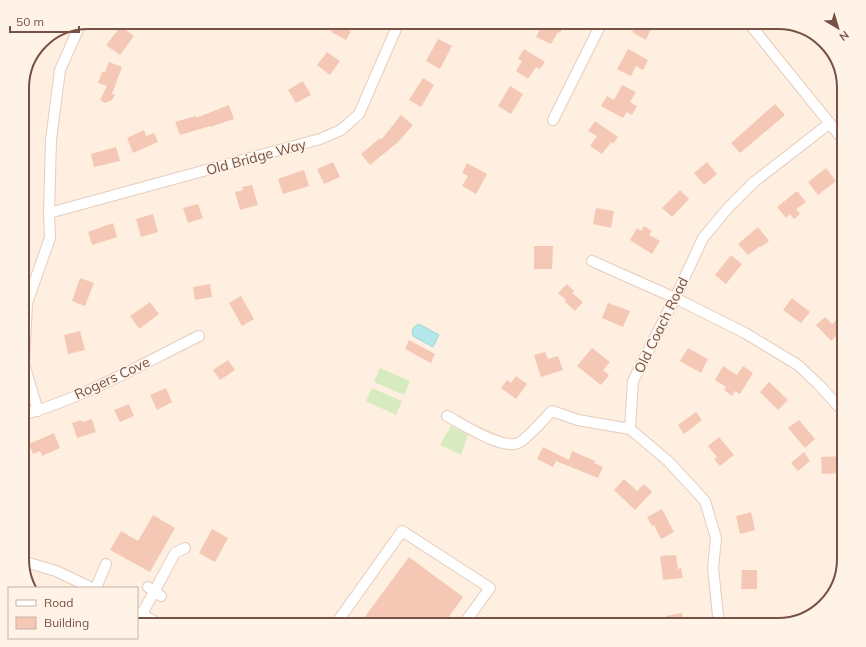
<svg xmlns="http://www.w3.org/2000/svg" width="866" height="647" viewBox="0 0 866 647" font-family="Mulish,sans-serif">
  <rect width="100%" height="100%" fill="#feefe0"/>
  <g fill="#d6ecbe">
    <polygon points="380,368 410,381 404,395 374,382"/>
    <polygon points="372,388 402,401 396,415 366,401"/>
    <polygon points="451,426 468,435 461,455 440,445"/>
  </g>
  <path fill="#b3e7e9" stroke="#99d8db" d="M419 324 439 335 433 347 413 336C411 330 413 327 419 324Z"/>
  <g fill="#f5c8b5">
    <polygon points="336,22 351,22 347,30 351,31 346,40 331,32"/>
    <polygon points="544,22 565,22 560,33 558,32 551,44 536,37"/>
    <polygon points="638,22 654,22 646,40 632,32"/>
    <polygon points="121,26 134,36 120,55 106,45"/>
    <polygon points="438,39 452,46 440,69 426,61"/>
    <polygon points="524,49 545,62 540,69 536,67 528,79 516,71 522,61 518,59"/>
    <polygon points="628,49 648,60 643,70 636,66 631,76 617,69"/>
    <polygon points="327,52 340,61 330,75 317,65"/>
    <polygon points="109,62 122,67 112,94 115,95 112,100 105,103 100,100 107,86 98,83 102,72 105,72"/>
    <polygon points="423,78 434,85 421,107 409,100"/>
    <polygon points="303,81 311,95 296,103 288,90"/>
    <polygon points="622,85 636,92 630,102 637,106 632,115 627,112 623,118 601,106 607,96 614,100"/>
    <polygon points="510,86 523,94 511,114 498,106"/>
    <polygon points="775,104 785,115 740,153 731,143"/>
    <polygon points="229,105 234,119 210,127 210,126 180,135 175,122 196,116 196,118"/>
    <polygon points="401,115 413,125 398,142 370,165 361,154 380,138 381,140"/>
    <polygon points="595,121 618,137 613,144 611,142 602,154 590,146 597,136 588,131"/>
    <polygon points="144,130 146,136 154,133 158,142 133,153 127,138"/>
    <polygon points="116,147 120,161 94,167 91,154"/>
    <polygon points="333,162 340,177 324,184 317,169"/>
    <polygon points="707,162 717,174 704,185 694,173"/>
    <polygon points="467,163 487,174 476,194 462,186 468,176 462,173"/>
    <polygon points="826,168 836,181 818,195 808,182"/>
    <polygon points="304,170 309,186 283,194 278,179"/>
    <polygon points="252,185 258,205 240,210 235,192 243,190 242,187"/>
    <polygon points="680,190 689,199 672,217 662,208"/>
    <polygon points="797,191 806,202 796,209 800,214 794,219 790,214 786,218 777,207"/>
    <polygon points="198,204 203,218 188,223 183,208"/>
    <polygon points="596,208 614,211 611,228 593,224"/>
    <polygon points="153,214 158,232 141,237 136,219"/>
    <polygon points="113,223 117,237 92,245 88,232"/>
    <polygon points="644,226 652,231 649,235 660,241 652,254 630,240 637,228 641,231"/>
    <polygon points="758,227 769,241 761,247 760,246 748,255 738,244"/>
    <polygon points="534,246 553,246 552,269 534,269"/>
    <polygon points="731,255 742,264 726,284 715,275"/>
    <polygon points="80,278 94,283 85,306 72,301"/>
    <polygon points="210,284 212,297 195,300 193,287"/>
    <polygon points="567,284 574,291 572,293 583,302 575,311 565,302 566,300 558,293"/>
    <polygon points="241,296 254,319 242,326 229,303"/>
    <polygon points="792,298 810,312 801,323 783,310"/>
    <polygon points="150,302 159,314 139,329 130,316"/>
    <polygon points="608,303 630,311 623,327 602,318"/>
    <polygon points="825,317 832,324 838,319 844,326 844,329 831,341 816,325"/>
    <polygon points="80,331 85,350 68,354 64,335"/>
    <polygon points="409,340 435,354 431,363 405,349"/>
    <polygon points="592,348 610,362 603,370 609,375 601,385 577,366"/>
    <polygon points="688,348 708,359 701,373 680,361"/>
    <polygon points="545,352 548,359 558,356 563,370 541,377 534,355"/>
    <polygon points="228,360 235,370 220,380 213,370"/>
    <polygon points="723,366 737,375 743,366 753,373 740,394 735,391 732,396 724,390 726,387 715,380"/>
    <polygon points="516,376 527,384 516,399 501,388 507,380 511,383"/>
    <polygon points="769,382 788,400 778,410 760,392"/>
    <polygon points="166,388 172,402 157,410 150,395"/>
    <polygon points="129,404 134,416 120,422 114,410"/>
    <polygon points="696,412 702,420 684,434 678,425"/>
    <polygon points="92,419 96,432 77,438 72,423 81,420 82,422"/>
    <polygon points="799,420 815,439 805,448 788,428"/>
    <polygon points="54,433 60,448 42,456 40,451 33,454 29,444"/>
    <polygon points="719,437 734,455 720,466 714,459 717,457 708,446"/>
    <polygon points="543,447 569,460 572,451 595,461 594,463 603,467 598,478 556,461 553,467 537,459"/>
    <polygon points="804,452 810,461 798,471 791,463"/>
    <polygon points="844,456 844,473 822,474 821,457"/>
    <polygon points="624,479 637,491 644,484 652,492 635,510 614,490"/>
    <polygon points="662,509 674,532 661,539 654,525 652,526 647,517"/>
    <polygon points="751,512 755,530 740,534 736,516"/>
    <polygon points="153,515 175,528 150,572 110,550 121,531 138,541"/>
    <polygon points="212,529 228,538 215,562 199,553"/>
    <polygon points="676,555 678,569 681,568 683,578 663,580 660,556"/>
    <polygon points="409,557 463,597 443,625 366,625 361,622"/>
    <polygon points="742,570 757,570 757,589 741,589"/>
    <polygon points="682,613 684,625 668,625 666,616"/>
  </g>
  <g fill="none" stroke-linecap="round" stroke-linejoin="round">
    <defs>
      <g id="minor">
        <polyline points="748,22 844,141"/>
        <polyline points="553,120 602,22"/>
        <polyline points="49,213 320,139 341,130 359,114 399,22"/>
        <polyline points="592,261 675,298 745,333 798,365 819,385 841,409"/>
        <polyline points="38,411 24,364 27,303 50,238 49,213 51,140 60,70 80,25"/>
        <path d="M22 415C84 398 142 364 199 336"/>
        <path d="M447 416C462 424 502 450 518 443 525 441 545 418 552 411L578 420 630 429"/>
        <polyline points="630,429 633,381 675,298 703,238 728,208 754,182 830,123"/>
        <polyline points="630,429 668,461 705,501 716,538 713,568 719,625"/>
        <polyline points="22,561 56,571 92,588"/>
        <polyline points="148,587 161,596"/>
        <polyline points="96,588 106,564"/>
        <polyline points="137,612 161,625"/>
        <polyline points="142,614 175,553 185,548"/>
        <polyline points="335,625 402,531 490,588 463,625"/>
      </g>
    </defs>
    <use href="#minor" stroke="#e5ccbe" stroke-width="12"/>
    <use href="#minor" stroke="#fff" stroke-width="10"/>
  </g>
  <g text-anchor="middle" dominant-baseline="central" stroke-width="3" stroke-linejoin="round" paint-order="stroke">
    <g font-size="14" fill="#765145" stroke="#fff3e8">
      <text transform="translate(256 157) rotate(-15)">Old Bridge Way</text>
      <text transform="translate(661 325) rotate(-64)">Old Coach Road</text>
      <text transform="translate(112 378) rotate(-25)">Rogers Cove</text>
    </g>
  </g>
  <path d="M0 0H866V647H0ZM88 29H778A59 59 0 0 1 837 88V559A59 59 0 0 1 778 618H88A59 59 0 0 1 29 559V88A59 59 0 0 1 88 29Z" fill="#fff3e8" fill-rule="evenodd"/>
  <path fill="none" stroke="#765145" stroke-width="2" d="M88 29H778A59 59 0 0 1 837 88V559A59 59 0 0 1 778 618H88A59 59 0 0 1 29 559V88A59 59 0 0 1 88 29Z"/>
  <rect x="8" y="587" width="130" height="52" fill="#fff3e8" stroke="#c8b2a7"/>
  <rect x="16" y="600" width="20" height="6" fill="#ffffff" stroke="#c8b2a7"/>
  <text x="44" y="607" font-size="12" fill="#765145">Road</text>
  <rect x="16" y="617" width="20" height="12" fill="#f5c8b5" stroke="#c8b2a7"/>
  <text x="44" y="627" font-size="12" fill="#765145">Building</text>
  <g transform="translate(838 28) rotate(142)" stroke="#fff3e8" stroke-width="3" paint-order="stroke">
  <path d="M0-3L7 15L0 10L-7 15Z" fill="#765145"/>
  <text y="-6" font-size="11" font-weight="bold" text-anchor="middle" fill="#765145">N</text>
  </g>
  <path d="M10 26v6h69v-6" fill="none" stroke="#765145" stroke-width="2"/>
  <text x="16" y="26" font-size="12" fill="#765145" stroke="#fff3e8" stroke-width="3" paint-order="stroke">50 m</text>
</svg>
